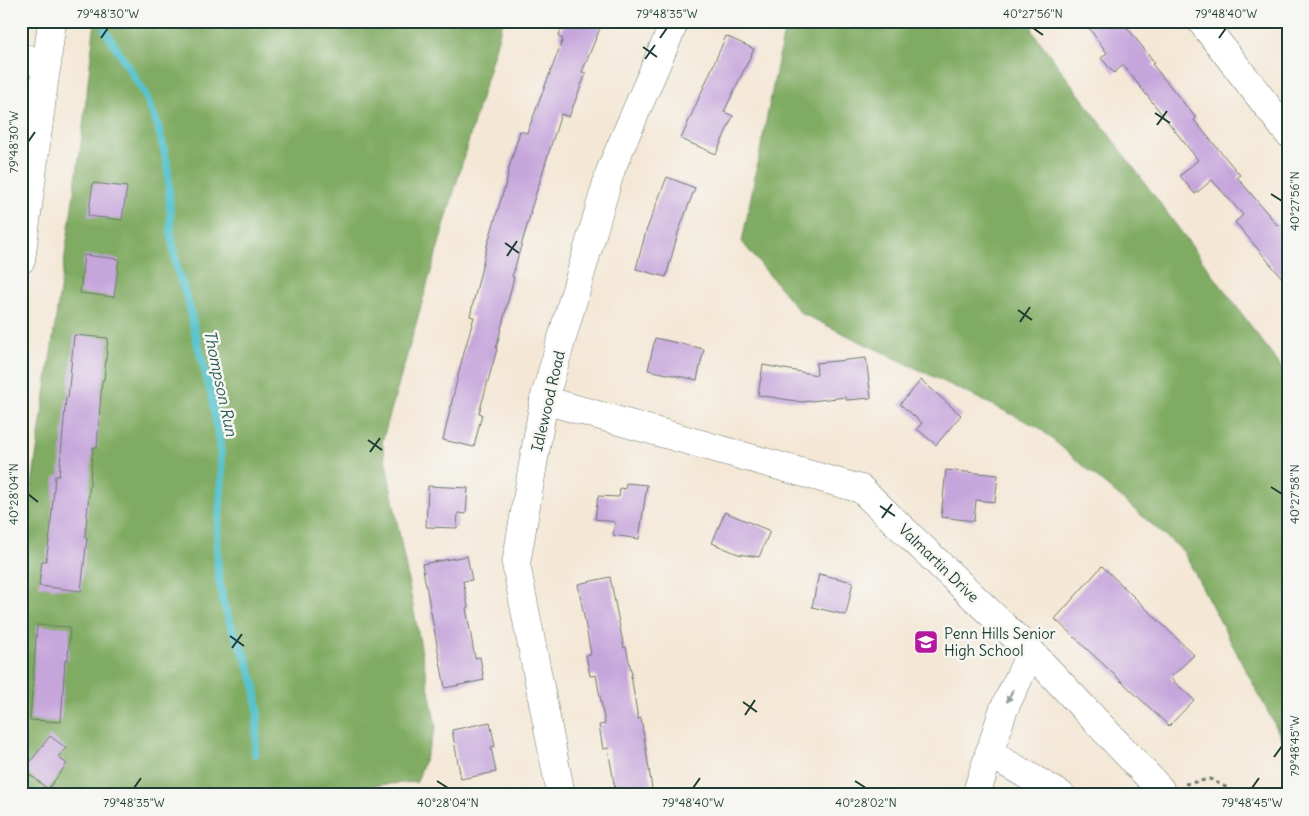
<svg xmlns="http://www.w3.org/2000/svg" width="1309" height="816" viewBox="0 0 1309 816" font-family="Delius,sans-serif">
  <rect width="100%" height="100%" fill="#f6f6f2"/>
  <filter id="ink" filterUnits="userSpaceOnUse"><feTurbulence type="fractalNoise" baseFrequency=".02" numOctaves="2"/><feDisplacementMap in="SourceGraphic" scale="10" xChannelSelector="R" yChannelSelector="G"/><feConvolveMatrix kernelMatrix="1 2 1 2 8 2 1 2 1" color-interpolation-filters="sRGB"/></filter>
  <filter id="wash" filterUnits="userSpaceOnUse"><feTurbulence type="fractalNoise" baseFrequency=".0096" numOctaves="4" result="noise"/><feDisplacementMap in="SourceGraphic" scale="20" xChannelSelector="R" yChannelSelector="G"/><feGaussianBlur stdDeviation="1.12" result="paint"/><feColorMatrix in="noise" values="0 0 0 0 0 0 0 0 0 0 0 0 0 0 0 0 0 1.4 0 .05"/><feComposite in="paint" operator="in"/></filter>
  <g filter="url(#wash)">
    <rect width="100%" height="100%" fill="#f4e7d5"/>
    <g fill="#80ab62" stroke="#50744b">
      <polygon points="95,21 503,21 382,442 436,727 417,782 242,795 21,795 21,561 81,144"/>
      <polygon points="786,21 1031,21 1033,32 1288,376 1288,750 1183,551 1038,427 801,313 742,242"/>
    </g>
    <g fill="none" stroke-linecap="round" stroke-linejoin="round">
      <polyline stroke="#56c3cd" stroke-width="8" points="105,30 145,94 158,126 168,167 171,234 177,269 189,304 196,338 211,394 220,445 222,475 217,544 218,573 223,603 232,628 246,658 255,686 258,713 255,754"/>
    </g>
    <g id="blocks">
      <g fill="#c6a5db">
        <polygon points="565,21 603,21 582,72 586,73 569,117 561,114 530,212 531,212 512,277 514,277 496,349 497,349 479,413 482,414 474,447 443,440 461,363 474,317 470,316 487,246 508,176 507,175 520,131 527,133 563,39 558,37"/>
        <polygon points="1084,21 1122,21 1155,63 1152,64 1196,118 1194,120 1240,175 1237,177 1278,226 1288,219 1288,285 1235,222 1243,215 1212,180 1195,194 1180,176 1198,160 1123,65 1114,73 1101,58 1107,53"/>
        <polygon points="726,36 754,49 724,112 733,116 716,154 681,139"/>
        <polygon points="667,177 695,188 678,233 666,277 636,269 646,231"/>
        <polygon points="93,183 127,187 122,220 88,216"/>
        <polygon points="84,255 119,259 114,297 80,293"/>
        <polygon points="74,335 108,338 104,380 102,380 97,448 93,447 85,538 87,538 81,591 39,586 42,561 46,561 50,534 55,476 59,476 66,397 68,398"/>
        <polygon points="655,338 704,349 697,380 648,370"/>
        <polygon points="866,358 871,398 846,400 846,397 802,402 758,395 763,365 817,375 816,363"/>
        <polygon points="921,380 961,415 936,445 917,429 922,423 900,404"/>
        <polygon points="946,470 998,475 995,502 976,500 974,521 941,517"/>
        <polygon points="626,483 647,485 639,539 613,535 615,522 595,519 598,496 619,497 620,488 625,489"/>
        <polygon points="428,486 468,488 466,514 458,513 457,528 426,527"/>
        <polygon points="725,512 770,531 759,557 738,554 712,543"/>
        <polygon points="467,556 472,580 463,581 468,607 466,608 475,658 480,657 484,680 445,688 422,564"/>
        <polygon points="1102,566 1194,655 1170,678 1194,700 1169,726 1055,619"/>
        <polygon points="819,574 853,582 846,615 812,607"/>
        <polygon points="610,577 624,648 626,647 632,675 631,675 638,719 641,718 653,795 616,795 608,748 603,749 599,725 605,724 596,675 590,676 586,655 591,654 578,584"/>
        <polygon points="37,625 70,627 68,660 65,660 61,722 30,720"/>
        <polygon points="490,722 495,746 491,747 496,772 461,779 452,730"/>
        <polygon points="50,736 66,748 58,757 67,764 48,789 24,770"/>
      </g>
    </g>
  </g>
  <g filter="url(#ink)">
    <use href="#blocks" fill-opacity="0" stroke="#6a786c" stroke-width="1"/>
    <g fill="none" stroke-linecap="round" stroke-linejoin="round">
      <defs>
        <g id="minor">
          <polyline points="1201,21 1288,133"/>
          <polyline points="21,57 47,65"/>
          <polyline points="21,260 52,21"/>
          <polyline points="544,400 861,489 1031,652 1160,789 1153,795"/>
          <polyline points="989,753 1061,795"/>
          <polyline points="561,795 516,564 544,400 611,169 675,21"/>
          <polyline points="976,795 1003,711 1031,652"/>
        </g>
      </defs>
      <use href="#minor" stroke="#6a786c" stroke-width="29"/>
      <polyline stroke="#6a786c" stroke-width="3" stroke-dasharray="4 4" stroke-linecap="butt" points="1185,784 1210,779 1241,795"/>
      <use href="#minor" stroke="#fff" stroke-width="28"/>
    </g>
    <defs><path id="oneway-solid" d="M-6-.8H1V-3.2L6.5 0L1 3.2V.8H-6Z" transform="scale(1.25)"/></defs>
    <use fill="#8f9e9a" href="#oneway-solid" transform="translate(1010 696) rotate(115)"/>
  </g>
  <path fill="none" stroke="#1f3d34" stroke-width="2" d="M1033 28 1043 35M101 38 108 28M660 38 667 28M1219 38 1226 28M643 47 657 57M645 59 655 45M1155 113 1170 123M1157 125 1167 111M28 142 35 132M1271 194 1282 201M505 243 519 253M507 256 517 241M1018 310 1032 320M1020 322 1030 307M368 440 382 450M370 452 380 438M1271 487 1282 494M28 494 38 502M880 506 895 516M882 518 892 504M230 636 244 646M232 648 242 634M743 702 757 712M745 715 755 700M1274 757 1282 746M437 781 448 788M855 781 866 788M134 788 141 778M693 788 700 778M1252 788 1259 778"/>
  <defs>
    <symbol id="school-square" viewBox="-11 -11 22 22"><rect x="-9" y="-9" width="18" height="18" rx="4" fill="#b5179e" stroke="#f6f6f2"/><path d="M0-5L7-2L0 1L-7-2ZM-4 1L0 2.5L4 1V4Q0 6-4 4Z" fill="#fff"/></symbol>
  </defs>
  <g fill-rule="evenodd">
    <use href="#school-square" x="912" y="628" width="28" height="28"/>
  </g>
  <g text-anchor="middle" dominant-baseline="central" stroke-width="5" stroke-linejoin="round" paint-order="stroke">
    <g font-size="15" fill="#1f3d34" stroke="#f6f6f2">
      <text transform="translate(548 401) rotate(-77)">Idlewood Road</text>
      <text transform="translate(939 563) rotate(44)">Valmartin Drive</text>
    </g>
    <g font-size="15" fill="#1f3d34" stroke="#f6f6f2" text-anchor="start">
      <text x="944" y="633">Penn Hills Senior<tspan x="944" dy="17">High School</tspan></text>
    </g>
    <g font-size="16" font-style="italic" fill="#2d5e5a" stroke="#f6f6f2">
      <text transform="translate(221 383) rotate(78)">Thompson Run</text>
    </g>
  </g>
  <rect width="1309" height="816" fill="none" stroke="#f6f6f2" stroke-width="55"/>
  <rect x="28" y="28" width="1254" height="760" fill="none" stroke="#1f3d34" stroke-width="2"/>
  <g font-size="12" text-anchor="middle" fill="#1f3d34">
    <text x="108" y="18">79°48'30"W</text>
    <text x="667" y="18">79°48'35"W</text>
    <text x="1033" y="18">40°27'56"N</text>
    <text x="1226" y="18">79°48'40"W</text>
    <text transform="translate(14 142) rotate(-90)" y="4">79°48'30"W</text>
    <text transform="translate(1295 201) rotate(-90)" y="4">40°27'56"N</text>
    <text transform="translate(1295 494) rotate(-90)" y="4">40°27'58"N</text>
    <text transform="translate(14 494) rotate(-90)" y="4">40°28'04"N</text>
    <text transform="translate(1295 746) rotate(-90)" y="4">79°48'45"W</text>
    <text x="134" y="807">79°48'35"W</text>
    <text x="448" y="807">40°28'04"N</text>
    <text x="693" y="807">79°48'40"W</text>
    <text x="866" y="807">40°28'02"N</text>
    <text x="1252" y="807">79°48'45"W</text>
  </g>
</svg>
